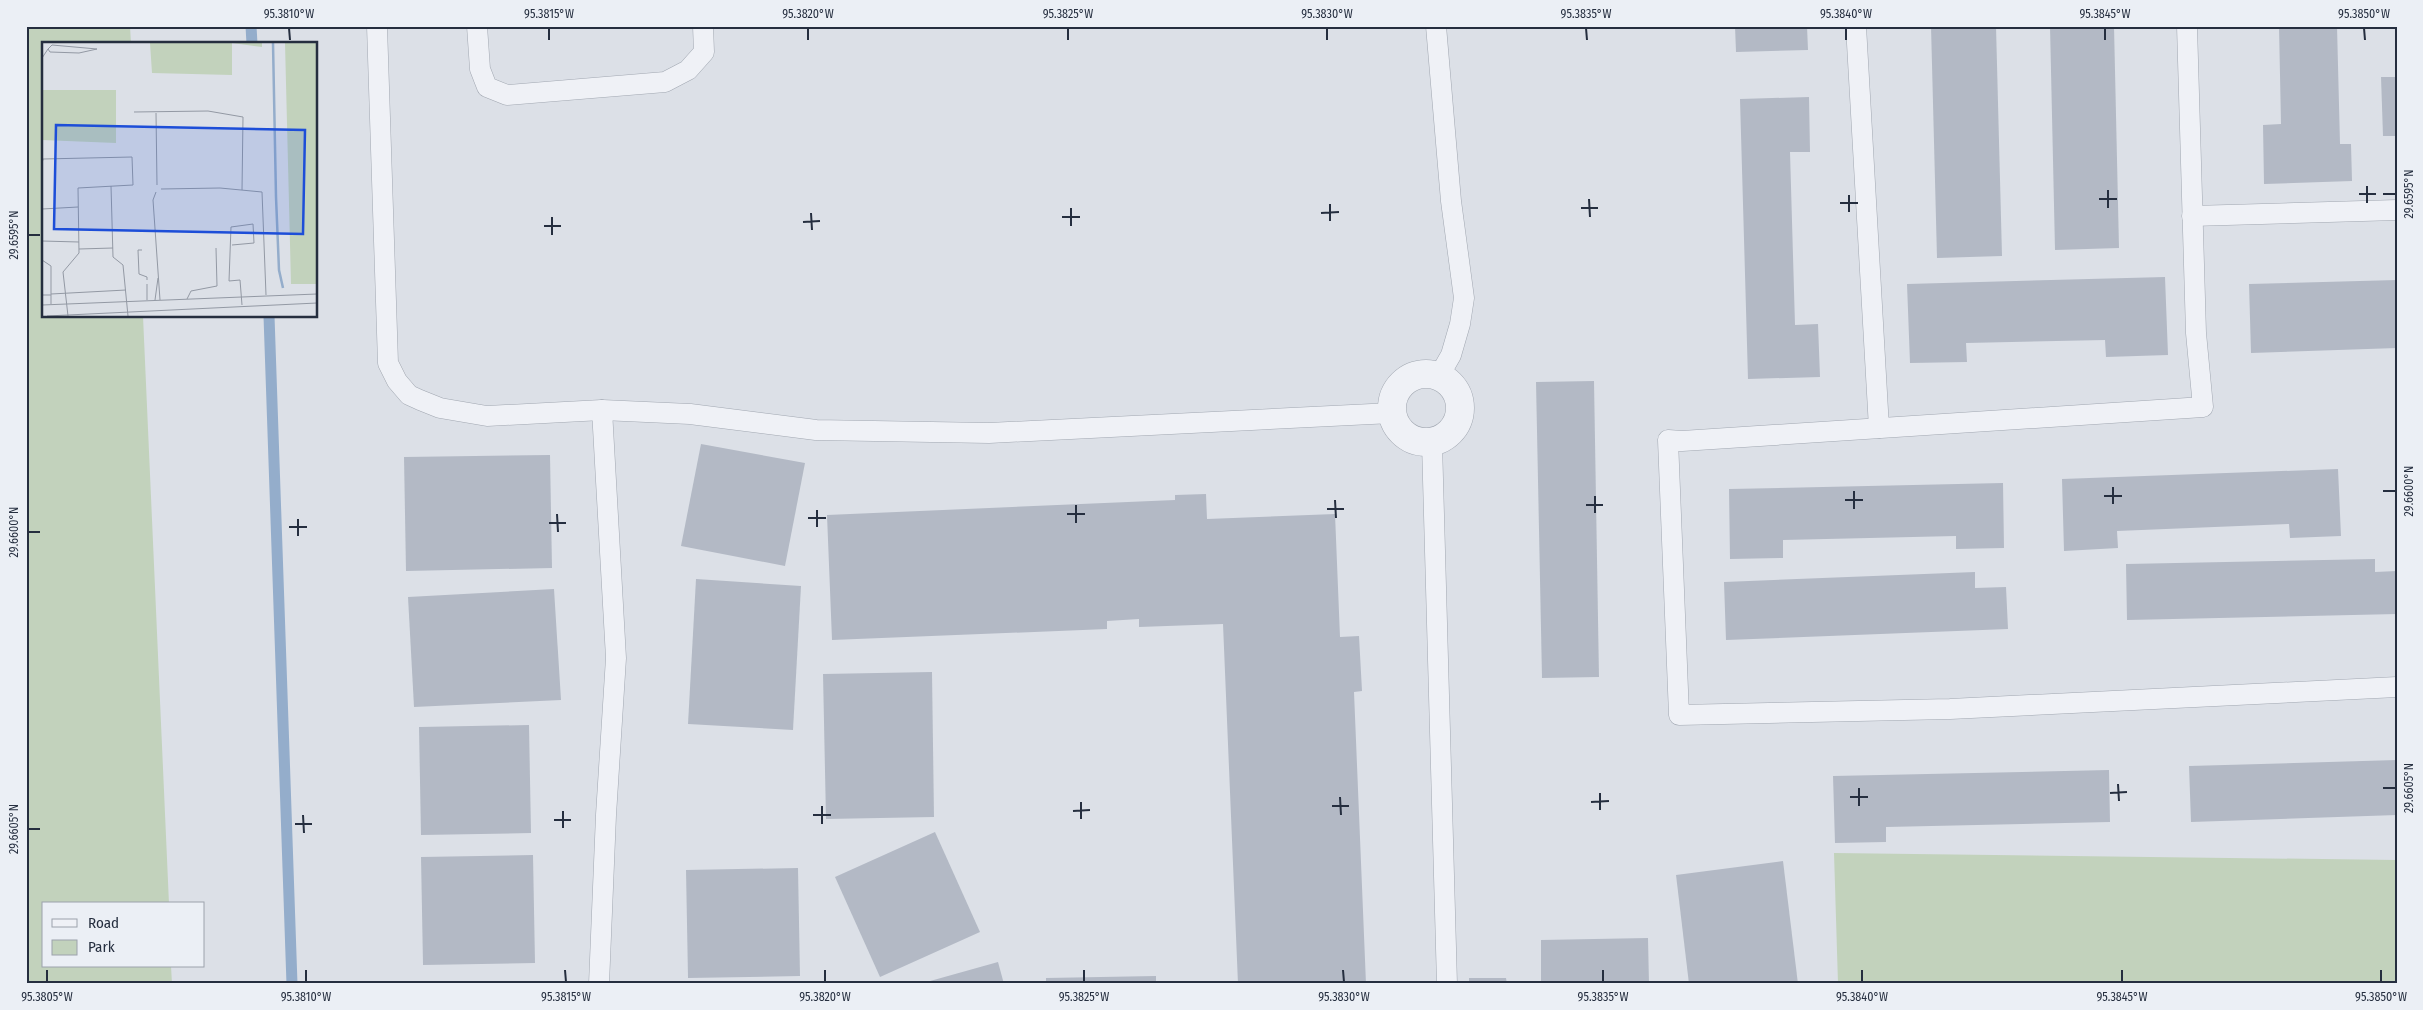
<svg xmlns="http://www.w3.org/2000/svg" width="2423" height="1010" viewBox="0 0 2423 1010" font-family="'Fira Sans Condensed',sans-serif">
  <rect width="100%" height="100%" fill="#dce0e7"/>
  <g fill="#c2d2bc">
    <polygon points="26,26 130,26 131,44 44,44 44,316 143,316 169,904 44,904 44,966 171,966 172,984 26,984"/>
    <polygon points="1834,853 2397,860 2397,984 1838,984"/>
  </g>
  <g fill="none" stroke-linecap="round" stroke-linejoin="round">
    <g stroke="#94adcb" stroke-width="11">
      <polyline points="251,26 252,44"/>
      <polyline points="269,316 292,984"/>
    </g>
  </g>
  <g fill="#b3b9c5">
    <polygon points="1735,26 1807,26 1808,50 1736,52"/>
    <polygon points="1931,26 1996,26 2002,256 1937,258"/>
    <polygon points="2050,26 2114,26 2119,248 2055,250"/>
    <polygon points="2279,26 2337,26 2340,144 2351,144 2352,181 2264,184 2263,125 2281,124"/>
    <polygon points="2381,77 2397,77 2397,136 2383,136"/>
    <polygon points="1809,97 1810,152 1790,152 1795,325 1818,324 1820,377 1748,379 1740,99"/>
    <polygon points="2165,277 2168,355 2106,357 2105,340 1966,343 1967,362 1910,363 1907,284"/>
    <polygon points="2397,280 2397,348 2251,353 2249,284"/>
    <polygon points="1594,381 1599,677 1542,678 1536,382"/>
    <polygon points="701,444 805,463 785,566 681,546"/>
    <polygon points="550,455 552,568 406,571 404,457"/>
    <polygon points="2338,469 2341,536 2290,538 2289,524 2117,531 2118,548 2064,551 2062,479"/>
    <polygon points="2003,483 2004,548 1956,549 1956,536 1783,540 1783,558 1730,559 1729,489"/>
    <polygon points="1206,494 1207,519 1335,514 1340,637 1359,636 1362,691 1354,692 1366,984 1238,984 1223,624 1139,627 1139,619 1107,621 1107,629 832,640 827,515 1175,500 1175,495"/>
    <polygon points="2375,559 2375,572 2397,571 2397,614 2127,620 2126,564"/>
    <polygon points="1975,572 1975,588 2006,587 2008,629 1726,640 1724,582"/>
    <polygon points="696,579 801,586 793,730 688,724"/>
    <polygon points="554,589 561,700 414,707 408,597"/>
    <polygon points="932,672 934,817 826,819 823,674"/>
    <polygon points="529,725 531,833 421,835 419,727"/>
    <polygon points="2397,760 2397,815 2191,822 2189,766"/>
    <polygon points="2109,770 2110,822 1886,827 1886,842 1835,843 1833,776"/>
    <polygon points="935,832 980,932 880,977 835,877"/>
    <polygon points="533,855 535,963 423,965 421,857"/>
    <polygon points="1783,861 1798,984 1689,984 1676,875"/>
    <polygon points="798,868 800,976 688,978 686,870"/>
    <polygon points="1648,938 1649,984 1541,984 1541,940"/>
    <polygon points="998,962 1004,984 923,984 923,983"/>
    <polygon points="1156,976 1156,984 1046,984 1046,978"/>
    <polygon points="1469,978 1506,978 1507,984 1469,984"/>
  </g>
  <g fill="none" stroke-linecap="round" stroke-linejoin="round">
    <defs>
      <g id="service">
        <polyline points="377,26 388,363 397,381 409,395 420,400 440,408 487,416 602,410 690,414 816,430 989,433 1392,413"/>
        <polyline points="477,26 480,69 487,87 507,95 665,82 688,70 704,52 703,26"/>
        <polyline points="1436,26 1451,201 1464,298 1460,324 1451,355 1439,376"/>
        <polyline points="1856,26 1879,428"/>
        <polyline points="2187,26 2196,333 2203,407 1682,441 1668,440 1679,715 1950,709 2397,687"/>
        <polyline points="2192,216 2397,210"/>
        <polyline points="1432,443 1447,984"/>
        <polyline points="599,984 606,815 616,658 602,410"/>
      </g>
      <circle id="minor" cx="1426" cy="408" r="34"/>
    </defs>
    <use href="#service" stroke="#a1a7b1" stroke-width="21"/>
    <use href="#minor" stroke="#a1a7b1" stroke-width="29"/>
    <use href="#service" stroke="#eff1f6" stroke-width="20"/>
    <use href="#minor" stroke="#eff1f6" stroke-width="28"/>
  </g>
  <path fill="none" stroke="#252e3f" stroke-width="2" d="M289 28 290 40M549 28V40M808 28V40M1068 28V40M1327 28V40M1586 28 1587 40M1846 28V40M2105 28V40M2364 28 2365 40M2367 186V203M2108 190V208M2359 194H2376M2383 194H2396M1849 195V212M1589 199 1590 217M2099 199H2117M1840 203H1858M1330 204V221M1071 208V226M1581 208H1598M811 213 812 230M1321 213 1339 212M552 217V235M1062 217H1080M803 222 820 221M544 226H561M28 235H40M2113 487V504M1854 491V509M2383 491H2396M1595 496V513M2104 496H2122M1335 500 1336 518M1845 500H1863M1076 505V523M1586 505H1603M1327 509H1344M817 510V527M557 514 558 532M1067 514H1085M808 518H826M298 519V536M549 523H566M289 527H307M28 532H40M2118 784 2119 801M1859 788V806M2383 788H2396M1600 793V810M2110 793 2127 792M1340 797 1341 815M1850 797H1868M1081 802V819M1591 802 1609 801M822 806V824M1332 806H1349M563 811V828M1073 811 1090 810M303 815 304 833M813 815H831M554 820H571M295 824H312M28 829H40M47 970V982M306 970V982M565 970 566 982M825 970V982M1084 970V982M1343 970 1344 982M1603 970V982M1862 970V982M2122 970V982M2381 970V982"/>
  <g transform="translate(42 42)">
    <rect width="275" height="275" fill="#dce0e7"/>
    <path d="M108 1H220V5L190 1V33L110 31ZM243 1H275V242H249ZM0 48H74V101L0 98Z" fill="#c2d2bc"/>
    <path fill="none" stroke="#94adcb" stroke-width="2.5" d="M231 1 234 155 237 228 241 246"/>
    <path fill="none" stroke="#9399a4" stroke-width="1" d="M6 7 10 3 55 7M0 16 6 7 8 10 37 11 55 7M92 70 166 69 201 75 200 148M114 71 115 143M0 122 1 117 90 115 91 143 36 146 37 211 21 230 26 274M69 144 71 215 81 223 86 274M119 147 178 146 220 150 224 253M114 150 111 158 118 258M0 167 36 165M0 199 37 200M190 203 212 201 211 182 189 185 187 239 198 238 200 263M37 207 71 206M100 208H96L97 232 105 235V238M0 218 9 224V253M9 252 84 248M0 253H9V262M145 257 149 249 175 244 174 206M105 258V242M113 258 116 236M0 263 275 252M5 274 275 261"/>
    <path fill="#1d4ed8" fill-opacity="0.15" stroke="#1d4ed8" stroke-width="2.5" d="M14 83 263 88 261 192 12 187Z"/>
    <rect width="275" height="275" fill="none" stroke="#252e3f" stroke-width="2.5"/>
  </g>
  <rect width="2423" height="1010" fill="none" stroke="#ebeff5" stroke-width="55"/>
  <rect x="42" y="902" width="162" height="65" fill="#ebeff5" stroke="#9ca2ac"/>
  <rect x="52" y="919" width="25" height="8" fill="#eff1f6" stroke="#9ca2ac"/>
  <text x="88" y="928" font-size="15" fill="#252e3f">Road</text>
  <rect x="52" y="940" width="25" height="15" fill="#c2d2bc" stroke="#9ca2ac"/>
  <text x="88" y="952" font-size="15" fill="#252e3f">Park</text>
  <rect x="28" y="28" width="2368" height="954" fill="none" stroke="#252e3f" stroke-width="2"/>
  <g font-size="12" text-anchor="middle" fill="#252e3f">
    <text x="289" y="18">95.3810°W</text>
    <text x="549" y="18">95.3815°W</text>
    <text x="808" y="18">95.3820°W</text>
    <text x="1068" y="18">95.3825°W</text>
    <text x="1327" y="18">95.3830°W</text>
    <text x="1586" y="18">95.3835°W</text>
    <text x="1846" y="18">95.3840°W</text>
    <text x="2105" y="18">95.3845°W</text>
    <text x="2364" y="18">95.3850°W</text>
    <text transform="translate(2409 194) rotate(-90)" y="4">29.6595°N</text>
    <text transform="translate(14 235) rotate(-90)" y="4">29.6595°N</text>
    <text transform="translate(2409 491) rotate(-90)" y="4">29.6600°N</text>
    <text transform="translate(14 532) rotate(-90)" y="4">29.6600°N</text>
    <text transform="translate(2409 788) rotate(-90)" y="4">29.6605°N</text>
    <text transform="translate(14 829) rotate(-90)" y="4">29.6605°N</text>
    <text x="47" y="1001">95.3805°W</text>
    <text x="306" y="1001">95.3810°W</text>
    <text x="566" y="1001">95.3815°W</text>
    <text x="825" y="1001">95.3820°W</text>
    <text x="1084" y="1001">95.3825°W</text>
    <text x="1344" y="1001">95.3830°W</text>
    <text x="1603" y="1001">95.3835°W</text>
    <text x="1862" y="1001">95.3840°W</text>
    <text x="2122" y="1001">95.3845°W</text>
    <text x="2381" y="1001">95.3850°W</text>
  </g>
</svg>
